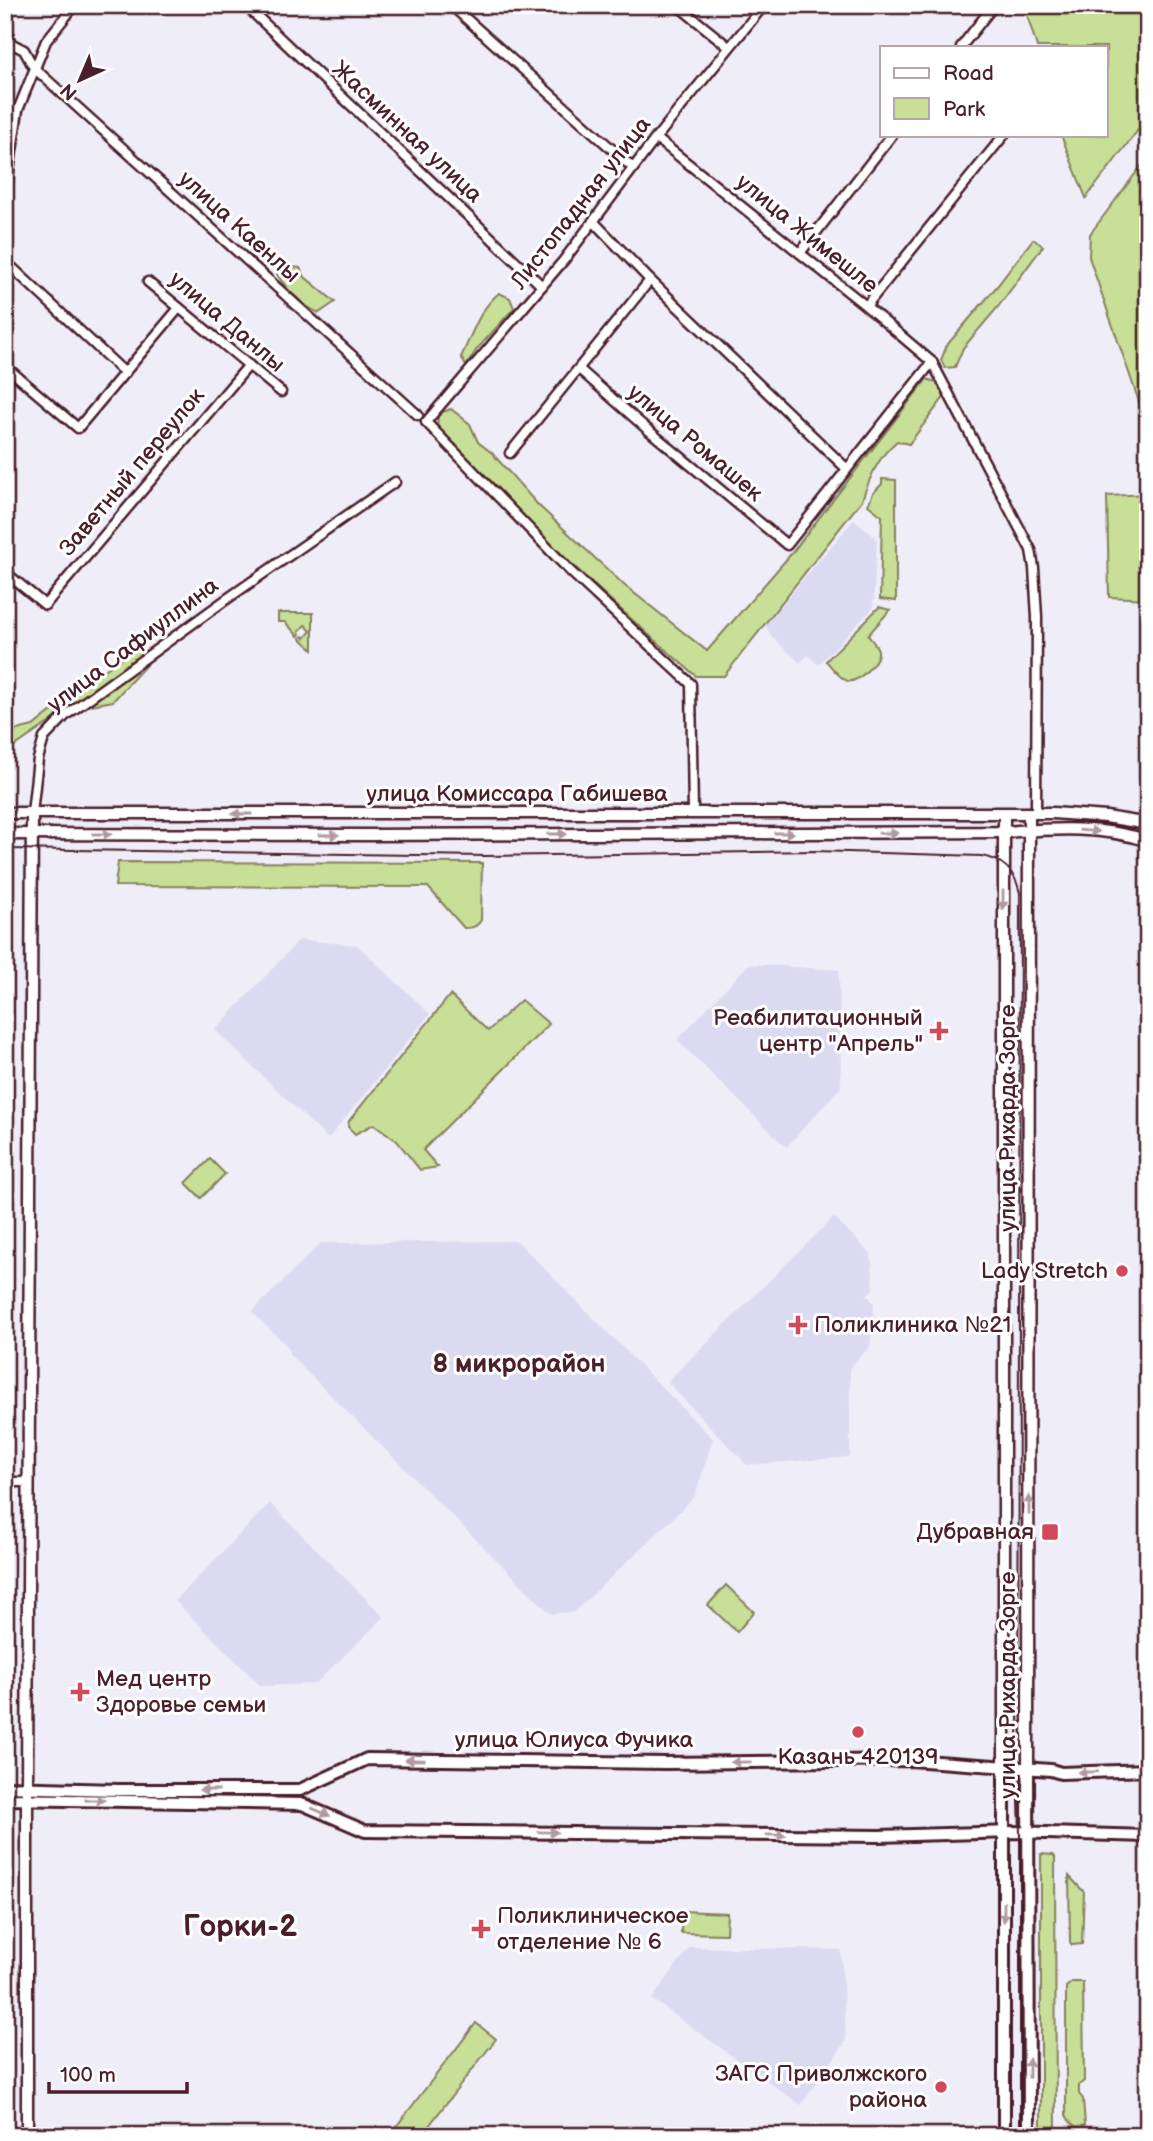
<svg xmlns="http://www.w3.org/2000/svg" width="1153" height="2141" viewBox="0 0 1153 2141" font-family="'Balsamiq Sans',sans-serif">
  <rect width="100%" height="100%" fill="#efeef8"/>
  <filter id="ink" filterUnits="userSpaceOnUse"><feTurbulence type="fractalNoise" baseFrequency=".0143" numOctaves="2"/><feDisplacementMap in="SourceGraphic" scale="14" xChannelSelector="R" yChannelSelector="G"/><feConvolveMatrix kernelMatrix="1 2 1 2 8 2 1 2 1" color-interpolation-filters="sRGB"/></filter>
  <g filter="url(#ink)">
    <g fill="#dbdaf0">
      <polygon points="854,519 877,539 873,608 818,665 808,655 800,663 771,636 765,625"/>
      <polygon points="299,940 357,945 430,1014 328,1139 215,1030"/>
      <polygon points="749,964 839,970 841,1087 786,1147 677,1040"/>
      <polygon points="834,1217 871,1254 874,1288 867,1295 874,1303 870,1347 850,1367 850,1457 747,1465 667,1382"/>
      <polygon points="517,1241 713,1439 695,1496 669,1522 574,1612 551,1614 289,1354 289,1348 252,1312 321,1243"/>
      <polygon points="270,1503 384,1617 315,1684 261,1686 175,1601"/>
      <polygon points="690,1947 841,1950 846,2041 801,2105 652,1999"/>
    </g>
    <g fill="#c7df96" stroke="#887f60" stroke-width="2">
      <polygon points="1024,5 1148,5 1148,117 1086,198 1061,135 1106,135 1106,47 1037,47"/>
      <polygon points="1148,157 1148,428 1089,257 1090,234"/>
      <polygon points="1033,239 1043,246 998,307 963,348 955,367 945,368 941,360 947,345 998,285"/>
      <path d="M286 266 300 268 305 277 335 302 319 313C301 305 283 287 275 270Z"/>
      <path d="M499 293 510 298 514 308 477 349 466 366 461 357C472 335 479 309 499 293Z"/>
      <path d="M927 379 938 383 944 397 909 444 897 441C878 457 870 477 862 500L724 676H696C606 599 520 516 437 430L438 414 451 409 470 424 478 442 492 453 538 505 624 585 707 651 791 554Z"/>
      <polygon points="882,479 896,480 896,601 880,599 882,516 868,505 873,493 882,484"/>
      <polygon points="1148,494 1148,566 1143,572 1148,587 1148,599 1109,597 1107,496"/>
      <path d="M879 607 890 610 868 635C871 640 876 644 878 650 880 660 859 683 848 681 840 679 832 667 826 661Z"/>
      <polygon points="278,613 313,613 313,650 300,638 303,636 305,638 311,631 305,625 299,631 300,634 298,636 285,622 278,622"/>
      <polygon points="136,648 156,654 113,701 69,709 5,753 5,733 33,726 92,679"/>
      <path d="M118 862 482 863 481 920C477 927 472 928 464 928L428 887 115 886Z"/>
      <polygon points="450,995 488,1031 521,1000 549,1024 423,1150 438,1167 420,1170 397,1141 374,1124 355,1134 348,1127 349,1121"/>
      <polygon points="210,1159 225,1174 201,1198 186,1183"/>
      <polygon points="726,1585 754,1612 737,1632 708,1605"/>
      <polygon points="1041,1854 1053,1855 1055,1857 1056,2136 1041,2136"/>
      <polygon points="1069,1876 1084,1892 1082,1944 1072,1945 1070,1942"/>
      <polygon points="682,1911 727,1913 726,1934 681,1933"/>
      <path d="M1072 1982H1083L1084 2081 1079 2085V2094L1083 2099 1085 2125C1076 2130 1070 2123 1066 2115V1987Z"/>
      <polygon points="476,2023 496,2039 421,2136 389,2136"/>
    </g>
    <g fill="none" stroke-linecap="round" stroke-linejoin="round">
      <defs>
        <g id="minor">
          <polyline points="245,5 542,286"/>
          <polyline points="451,5 633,168"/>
          <polyline points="677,5 729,47"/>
          <polyline points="5,40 24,50 34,68 418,415"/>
          <polyline points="961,47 994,5"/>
          <polyline points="656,138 866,306 932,362 1031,550 1034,568 1037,617 1036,814"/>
          <polyline points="5,199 18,110 46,41 75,5"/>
          <polyline points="593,221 650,280 847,469"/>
          <polyline points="800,253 892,135"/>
          <polyline points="5,261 125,373"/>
          <polyline points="148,282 281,392"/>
          <polyline points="866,306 1004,135"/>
          <polyline points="5,366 78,428 179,308"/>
          <polyline points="579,369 647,429 787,545 932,362"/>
          <polyline points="510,453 650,280"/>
          <polyline points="5,572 45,605 249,365"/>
          <polyline points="32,813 38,759 44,738 66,715 224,601 395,482"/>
          <polyline points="693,813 691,684 570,571 426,422 564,260 656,138 764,5"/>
          <polyline points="5,1482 29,1482"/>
        </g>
        <g id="tertiary">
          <polyline points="5,813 1053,813 1106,817 1148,824"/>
          <polyline points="1004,814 1004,1767"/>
          <path d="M5 834 370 835 1003 832C1051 829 1102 825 1148 841"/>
          <polyline points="1028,1770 1029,814"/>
          <polyline points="27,2136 27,1787 32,813"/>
        </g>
        <g id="secondary">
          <polyline points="1028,1770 1029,2136"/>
          <polyline points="5,1787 118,1790 300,1790 367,1759 665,1763 910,1760 1051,1770 1061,1773 1148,1770"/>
          <polyline points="5,1799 302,1804 365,1831 879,1836 1013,1832 1148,1836"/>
          <polyline points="1004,2136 1004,1767"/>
        </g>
      </defs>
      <use href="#minor" stroke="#4a1f2b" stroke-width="13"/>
      <use href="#tertiary" stroke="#4a1f2b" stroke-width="15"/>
      <use href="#secondary" stroke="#4a1f2b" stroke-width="16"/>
      <use href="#minor" stroke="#fff" stroke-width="8"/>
      <use href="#tertiary" stroke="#fff" stroke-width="10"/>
      <use href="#secondary" stroke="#fff" stroke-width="10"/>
      <path stroke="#4a1f2b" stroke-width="2" d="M5 849 486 856 815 851 981 856C1003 859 1015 871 1020 893L1018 1769 1020 1832V2136"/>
    </g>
    <defs><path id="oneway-solid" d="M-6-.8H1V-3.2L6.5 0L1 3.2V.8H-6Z" transform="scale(1.75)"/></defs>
    <g fill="#ae9aa0">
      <use href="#oneway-solid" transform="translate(242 814) rotate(-180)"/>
      <use href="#oneway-solid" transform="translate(1089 831) rotate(5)"/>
      <use href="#oneway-solid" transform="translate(784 833)"/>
      <use href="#oneway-solid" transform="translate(888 833)"/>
      <use href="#oneway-solid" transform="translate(102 834)"/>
      <use href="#oneway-solid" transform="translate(557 834)"/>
      <use href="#oneway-solid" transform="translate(329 835)"/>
      <use href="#oneway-solid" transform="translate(1003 900) rotate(90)"/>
      <use href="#oneway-solid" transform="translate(1029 1505) rotate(-90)"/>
      <use href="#oneway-solid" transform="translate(415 1760) rotate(-179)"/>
      <use href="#oneway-solid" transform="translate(741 1762) rotate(179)"/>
      <use href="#oneway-solid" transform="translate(1088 1772) rotate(178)"/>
      <use href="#oneway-solid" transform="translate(209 1790) rotate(-180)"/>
      <use href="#oneway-solid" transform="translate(95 1800)"/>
      <use href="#oneway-solid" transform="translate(321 1812) rotate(23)"/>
      <use href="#oneway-solid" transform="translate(548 1832) rotate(1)"/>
      <use href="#oneway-solid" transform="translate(776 1835) rotate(1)"/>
      <use href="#oneway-solid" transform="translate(1004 1912) rotate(90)"/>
      <use href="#oneway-solid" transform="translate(1029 2068) rotate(-90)"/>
    </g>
  </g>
  <g fill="#d1495b" stroke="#fff" stroke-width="2.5">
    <path d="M935.5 1020.5h7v7h7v7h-7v7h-7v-7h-7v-7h7z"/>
    <circle cx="1122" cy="1271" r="7"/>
    <path d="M794.5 1314.5h7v7h7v7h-7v7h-7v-7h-7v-7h7z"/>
    <rect x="1041" y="1523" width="18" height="18" rx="3.5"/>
    <path d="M76.5 1681.5h7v7h7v7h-7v7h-7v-7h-7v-7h7z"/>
    <circle cx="858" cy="1732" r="7"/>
    <path d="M477.5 1918.5h7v7h7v7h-7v7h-7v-7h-7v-7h7z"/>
    <circle cx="941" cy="2087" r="7"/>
  </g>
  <g text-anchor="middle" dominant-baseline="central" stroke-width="6" stroke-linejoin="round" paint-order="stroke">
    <g font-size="23" fill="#4a1f2b" stroke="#fff">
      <text transform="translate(407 132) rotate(43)">Жасминная улица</text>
      <text transform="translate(581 203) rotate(-52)">Листопадная улица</text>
      <text transform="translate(239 227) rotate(42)">улица Каенлы</text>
      <text transform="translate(807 234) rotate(39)">улица Жимешле</text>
      <text transform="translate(227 322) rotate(40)">улица Данлы</text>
      <text transform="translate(695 443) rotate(40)">улица Ромашек</text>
      <text transform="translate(132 472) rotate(-50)">Заветный переулок</text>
      <text transform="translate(133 645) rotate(-37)">улица Сафиуллина</text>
      <text x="517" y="794">улица Комиссара Габишева</text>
      <text transform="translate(1008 1118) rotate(-90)">улица Рихарда Зорге</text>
      <text transform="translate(1008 1685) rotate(-90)">улица Рихарда Зорге</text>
      <text x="574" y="1740">улица Юлиуса Фучика</text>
    </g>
    <g font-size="23" fill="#4a1f2b" stroke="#fff" text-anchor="end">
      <text x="923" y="1018">Реабилитационный<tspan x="923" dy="26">центр "Апрель"</tspan></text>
      <text x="1108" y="1271">Lady Stretch</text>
      <text x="814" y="1325" text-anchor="start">Поликлиника №21</text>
      <text x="1034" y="1532">Дубравная</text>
      <text x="96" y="1679" text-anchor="start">Мед центр<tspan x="96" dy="26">Здоровье семьи</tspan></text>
      <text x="858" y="1757" text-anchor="middle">Казань 420139</text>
      <text x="497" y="1916" text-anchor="start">Поликлиническое<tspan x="497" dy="26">отделение № 6</tspan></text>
      <text x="927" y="2074">ЗАГС Приволжского<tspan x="927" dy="26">района</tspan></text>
    </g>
    <g font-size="26" font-weight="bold" fill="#4a1f2b" stroke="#fff">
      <text x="519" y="1364">8 микрорайон</text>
    </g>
    <g font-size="30" font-weight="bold" fill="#4a1f2b" stroke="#fff">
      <text x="240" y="1927">Горки-2</text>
    </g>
  </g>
  <rect width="1153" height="2141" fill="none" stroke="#fff" stroke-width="28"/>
  <rect x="14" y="14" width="1125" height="2113" fill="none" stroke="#4a1f2b" stroke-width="2.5" filter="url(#ink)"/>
  <rect x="880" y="46" width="228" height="91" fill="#ffffff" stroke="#b7a5aa" stroke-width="2"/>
  <rect x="894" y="68" width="35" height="10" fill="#ffffff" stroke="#b7a5aa" stroke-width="2"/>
  <text x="943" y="80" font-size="21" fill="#4a1f2b">Road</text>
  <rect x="894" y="98" width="35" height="21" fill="#c7df96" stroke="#b7a5aa" stroke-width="2"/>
  <text x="943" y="116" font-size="21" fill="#4a1f2b">Park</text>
  <g transform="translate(80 80) rotate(224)" stroke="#ffffff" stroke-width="5" paint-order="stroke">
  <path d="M0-5L12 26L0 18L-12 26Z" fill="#4a1f2b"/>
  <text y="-10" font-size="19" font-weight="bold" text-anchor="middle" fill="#4a1f2b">N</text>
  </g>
  <path d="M49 2082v10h138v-10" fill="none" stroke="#4a1f2b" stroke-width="3.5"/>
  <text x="60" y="2082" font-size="21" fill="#4a1f2b" stroke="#ffffff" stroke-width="5" paint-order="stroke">100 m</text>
</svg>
